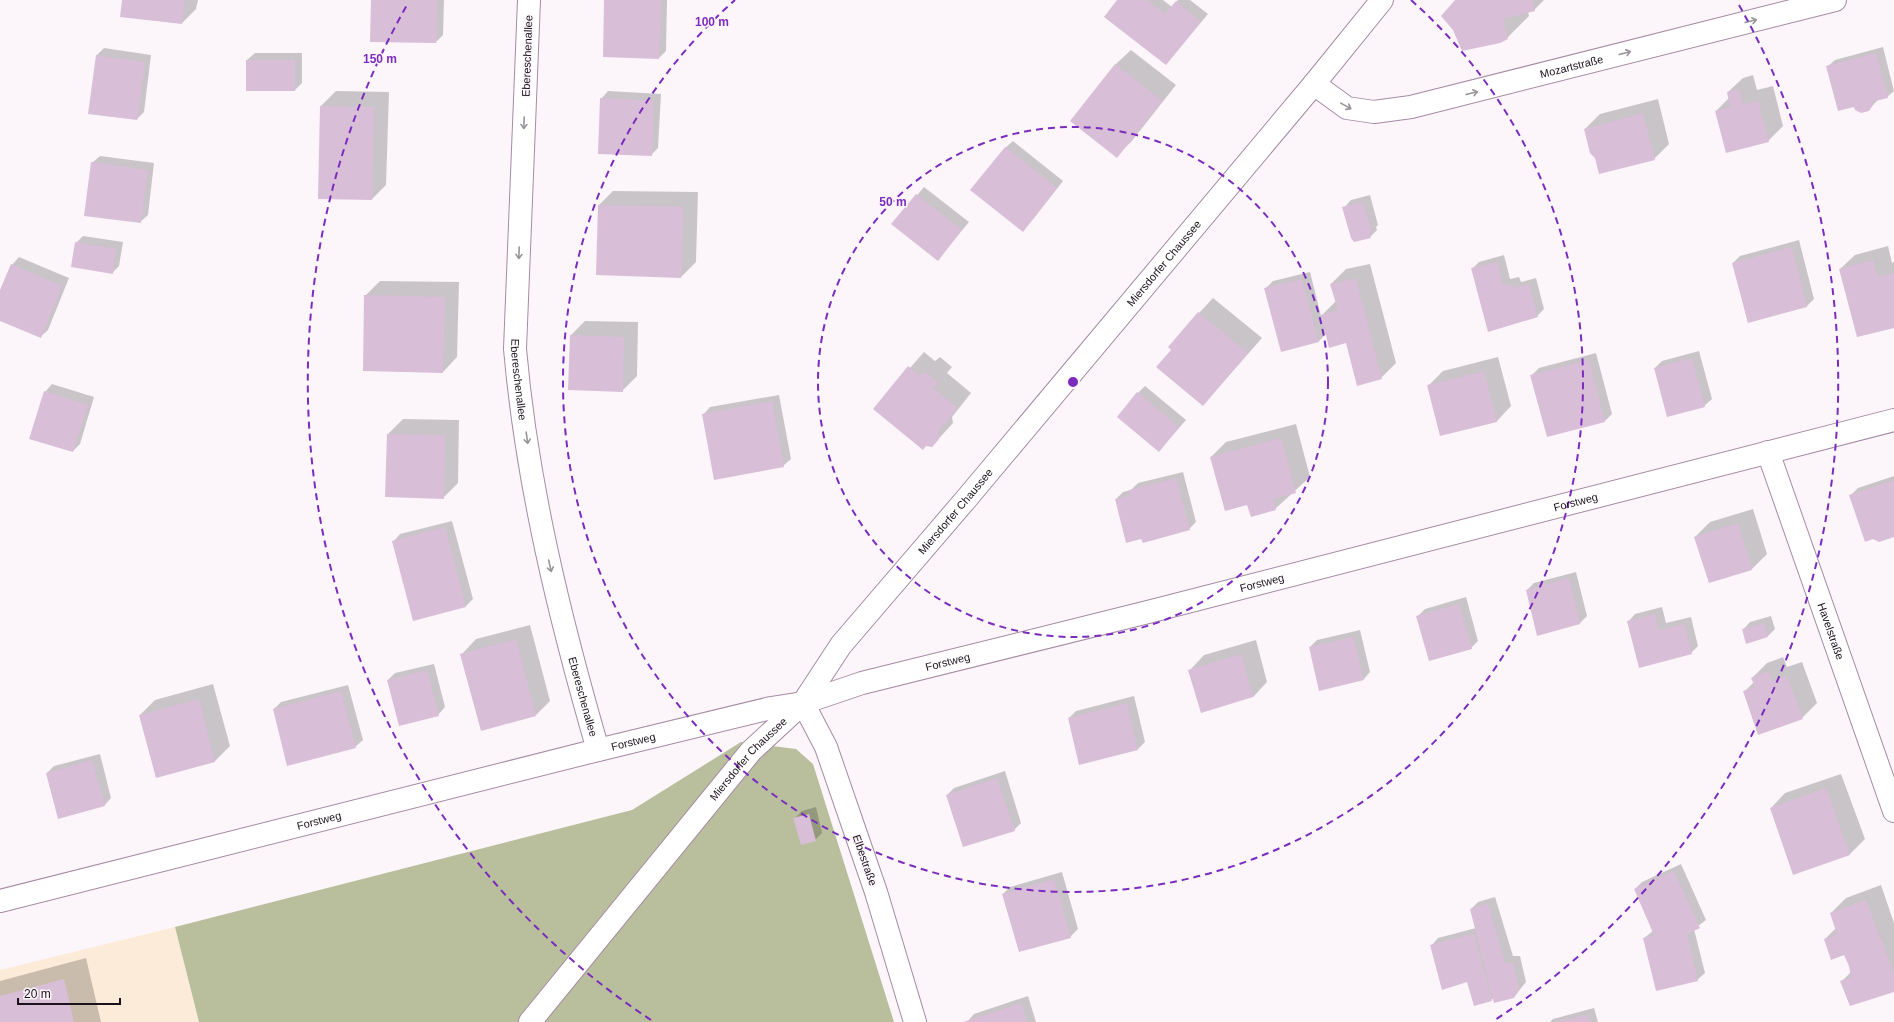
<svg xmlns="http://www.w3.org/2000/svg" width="1894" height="1022" viewBox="0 0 1894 1022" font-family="Arial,sans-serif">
  <rect width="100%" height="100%" fill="#fcf6fb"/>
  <polygon fill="#fdebd9" points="175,927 199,1022 0,1022 0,970"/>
  <polygon fill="#b9be9c" points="741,742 796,749 813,764 894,1022 199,1022 175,927 632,810"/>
  <g fill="#0003">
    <polygon points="123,0 198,0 196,9 182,23"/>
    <polygon points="372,0 444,0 443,35 436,42 371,41"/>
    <polygon points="605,0 667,0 666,51 659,58"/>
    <polygon points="1119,0 1163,0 1172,7 1178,0 1190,0 1208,14 1166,64"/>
    <polygon points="1456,0 1544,0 1534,10 1528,12 1529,16 1507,38"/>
    <polygon points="1883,47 1894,91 1887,97 1878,100 1868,110 1827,67 1835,60"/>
    <polygon points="104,48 151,55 144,112 137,119 96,56"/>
    <polygon points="1131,50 1176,85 1131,142 1116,156 1071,121 1116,64"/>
    <polygon points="255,53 302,53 302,83 295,90 247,60"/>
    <polygon points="1753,75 1757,90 1773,86 1783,126 1768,141 1716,111 1729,98 1728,92 1743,78"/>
    <polygon points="336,91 389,92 386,185 372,199 321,106"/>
    <polygon points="608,91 661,94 658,148 651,155 601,99"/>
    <polygon points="1658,99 1669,144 1654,159 1596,158 1585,129 1600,114"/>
    <polygon points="1013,141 1063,181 1030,223 1005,148"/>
    <polygon points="100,156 154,163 148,215 140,222 92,163"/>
    <polygon points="924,187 969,222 937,260 893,224"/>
    <polygon points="613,191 698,192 696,262 681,277 599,205"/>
    <polygon points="1370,195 1378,225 1376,227 1377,230 1370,237 1344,208 1351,200"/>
    <polygon points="83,236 123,242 119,266 112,273 76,243"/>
    <polygon points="1799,240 1814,299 1807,306 1748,322 1733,263 1740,256"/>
    <polygon points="1888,246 1892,263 1894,262 1894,326 1840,269 1855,255"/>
    <polygon points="1504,255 1510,279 1519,277 1521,282 1536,278 1544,309 1537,316 1472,269 1479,262"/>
    <polygon points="19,257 69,278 48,330 40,337 0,320 0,292 12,265"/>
    <polygon points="1370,264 1396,363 1381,378 1347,342 1326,334 1319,341 1265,289 1273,281 1310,272 1321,316 1336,301 1331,284 1346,269"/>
    <polygon points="380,281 459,282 457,357 443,372 365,296"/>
    <polygon points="1213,298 1262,338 1203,405 1199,313"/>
    <polygon points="585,321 638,322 637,376 622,391 571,335"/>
    <polygon points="1699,351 1712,399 1704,406 1655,368 1662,361"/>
    <polygon points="924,352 935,361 940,357 952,367 947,373 971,393 952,417 953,423 932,446 926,445 874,409"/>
    <polygon points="1596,353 1612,414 1605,421 1532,375 1539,368"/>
    <polygon points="1498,357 1511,406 1497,421 1428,386 1443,371"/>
    <polygon points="52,384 94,397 80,444 73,451 45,392"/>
    <polygon points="1145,386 1186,420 1159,451 1138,393"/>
    <polygon points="779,395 791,459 783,466 703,415 710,407"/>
    <polygon points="403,419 459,420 458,483 443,498 388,434"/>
    <polygon points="1296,424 1310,477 1275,509 1247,504 1211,457 1226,442"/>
    <polygon points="1183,472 1196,522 1189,529 1116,499 1123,492 1131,490 1138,483"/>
    <polygon points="1894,476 1894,536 1873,538 1850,496 1858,488"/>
    <polygon points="1753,509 1767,554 1752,569 1709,582 1695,537 1710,522"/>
    <polygon points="452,521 473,599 466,606 414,620 393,542 400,534"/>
    <polygon points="1576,572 1587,616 1580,623 1538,634 1527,590 1534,583"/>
    <polygon points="1466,597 1478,641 1471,648 1418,616 1425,609"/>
    <polygon points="1662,607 1666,623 1691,617 1698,646 1691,653 1628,622 1635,614"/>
    <polygon points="1771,616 1775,629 1768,636 1743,630 1750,622"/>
    <polygon points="530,625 550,701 536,715 462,654 476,639"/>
    <polygon points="1360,630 1370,672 1363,680 1310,647 1317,640"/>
    <polygon points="1256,640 1267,682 1253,697 1190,670 1204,655"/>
    <polygon points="1783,657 1787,667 1802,662 1817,703 1802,718 1745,691 1754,682 1752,678 1767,663"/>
    <polygon points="434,664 445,707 438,715 388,680 395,673"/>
    <polygon points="213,684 230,746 215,761 157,776 140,715 155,700"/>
    <polygon points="348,685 363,740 355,747 274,709 281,702"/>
    <polygon points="1134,696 1145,742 1138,749 1079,764 1069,718 1076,711"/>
    <polygon points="100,754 111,798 104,806 47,773 54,766"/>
    <polygon points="1005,771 1021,823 1014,830 947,795 954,788"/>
    <polygon points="1841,774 1865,839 1850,854 1794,874 1771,808 1785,793"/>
    <polygon points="816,807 822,833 815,840 794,819 802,811"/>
    <polygon points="1681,864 1706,920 1694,929 1705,973 1697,980 1644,938 1653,931 1635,889 1642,882"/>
    <polygon points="1062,872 1078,929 1070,937 1003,894 1010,887"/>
    <polygon points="1881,885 1894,923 1894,991 1842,981 1851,972 1850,966 1845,954 1825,939 1836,928 1831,913 1846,898"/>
    <polygon points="1495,897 1513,956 1520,956 1526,982 1514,997 1494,998 1491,1000 1468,981 1431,946 1438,938 1476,928 1471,909 1478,902"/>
    <polygon points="86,958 101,1022 0,1022 0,981"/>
    <polygon points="1028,996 1036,1022 967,1022 974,1014"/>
    <polygon points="1594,1008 1598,1022 1550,1022 1553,1019"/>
  </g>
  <g fill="#d8bed7">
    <polygon points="122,0 185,0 182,24 120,17"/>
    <polygon points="371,0 437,0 436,43 370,42"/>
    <polygon points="604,0 661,0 659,59 603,57"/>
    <polygon points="1117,0 1147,0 1165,14 1176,1 1201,22 1166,65 1104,17"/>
    <polygon points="1455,0 1532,0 1535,11 1503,19 1508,39 1500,43 1462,51 1453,30 1441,16"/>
    <polygon points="1876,53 1888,98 1871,102 1873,105 1869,111 1861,113 1855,110 1854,107 1838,111 1826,66"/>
    <polygon points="96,55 145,62 137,120 88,114"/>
    <rect x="246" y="60" width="49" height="31"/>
    <polygon points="1115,64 1162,101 1117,158 1070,121"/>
    <polygon points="1739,89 1743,104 1758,101 1769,142 1726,153 1715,111 1730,107 1727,92"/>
    <polygon points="600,98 654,101 652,156 598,154"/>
    <polygon points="320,106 374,107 372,200 318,199"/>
    <polygon points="1643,113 1655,160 1599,174 1595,158 1590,153 1584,129"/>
    <polygon points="1005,147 1057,188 1023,232 970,190"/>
    <polygon points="91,162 148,170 141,223 84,216"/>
    <polygon points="916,194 962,230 938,261 891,224"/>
    <polygon points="1363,202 1372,233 1369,233 1371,238 1354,242 1351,238 1342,207"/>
    <polygon points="598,205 683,207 681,278 596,275"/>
    <polygon points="75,242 116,249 113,274 71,267"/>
    <polygon points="1792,247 1807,307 1748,323 1732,263"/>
    <polygon points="1873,260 1878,277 1894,273 1894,328 1857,337 1839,269"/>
    <polygon points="1497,262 1503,286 1512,283 1513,288 1529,284 1538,317 1488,332 1471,268"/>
    <polygon points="11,264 62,286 41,338 0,321 0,290"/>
    <polygon points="1356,278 1382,379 1357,386 1346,343 1329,348 1321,315 1338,310 1330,284"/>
    <polygon points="1302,279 1319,342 1281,352 1264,288"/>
    <polygon points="364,295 445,297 443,373 363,371"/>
    <polygon points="1198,312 1248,353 1203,406 1156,367 1171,350 1168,347"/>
    <polygon points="570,335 624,337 623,392 568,390"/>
    <polygon points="1692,358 1705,407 1667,417 1654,368"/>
    <polygon points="1589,360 1605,422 1547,437 1530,375"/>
    <polygon points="908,366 920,376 924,371 938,383 933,388 957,408 938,432 939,439 932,447 926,446 923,450 873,409"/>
    <polygon points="1484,371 1497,422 1440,436 1427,385"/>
    <polygon points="44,391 88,405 73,452 29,439"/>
    <polygon points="1137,392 1179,427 1159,452 1117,417"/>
    <polygon points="772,401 784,467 714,480 702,414"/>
    <polygon points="387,434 445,435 444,499 385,497"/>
    <polygon points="1281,438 1296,493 1273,499 1276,510 1251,517 1247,505 1225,511 1210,457"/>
    <polygon points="1176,478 1190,530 1143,543 1141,539 1126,543 1115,499 1130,495 1129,490"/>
    <polygon points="1894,480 1894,537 1879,542 1873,539 1865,542 1849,495"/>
    <polygon points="1738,523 1752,570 1709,583 1694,537"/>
    <polygon points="445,527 466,607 413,621 392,541"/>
    <polygon points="1569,578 1580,624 1537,636 1526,590"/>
    <polygon points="1459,604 1472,649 1429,661 1416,616"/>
    <polygon points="1654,614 1659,630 1684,624 1692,654 1639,668 1627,621"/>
    <polygon points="1764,623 1768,637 1746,644 1742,629"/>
    <polygon points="1353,637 1364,680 1319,691 1309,647"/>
    <polygon points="516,639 536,716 481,731 460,654"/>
    <polygon points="1241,654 1253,697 1201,713 1188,670"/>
    <polygon points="427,670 439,716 399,726 387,680"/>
    <polygon points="1768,671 1772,681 1787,676 1803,719 1758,735 1743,691 1755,687 1751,678"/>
    <polygon points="341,691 356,748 287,766 273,709"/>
    <polygon points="199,699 215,762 156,778 139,715"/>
    <polygon points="1127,703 1138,750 1079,765 1068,718"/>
    <polygon points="92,760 105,806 58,819 46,773"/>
    <polygon points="997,778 1015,831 963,847 946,795"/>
    <polygon points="1826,788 1850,855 1793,875 1770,808"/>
    <polygon points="809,814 816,841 801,845 793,818"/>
    <polygon points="1674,871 1700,928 1687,934 1698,981 1656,991 1643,938 1654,935 1634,889"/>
    <polygon points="1054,879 1071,938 1019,952 1002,894"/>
    <polygon points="1866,900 1881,941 1882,940 1894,977 1894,992 1850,1006 1840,981 1851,977 1849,966 1844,955 1831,960 1824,939 1837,934 1830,913"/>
    <polygon points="1488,903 1505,963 1513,963 1519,990 1514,998 1494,1003 1470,909"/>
    <polygon points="1474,934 1492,1001 1474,1006 1467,982 1442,990 1430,945"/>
    <polygon points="64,979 74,1022 0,1022 0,996"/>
    <polygon points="1021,1003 1027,1022 963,1022"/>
    <polygon points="1587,1015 1589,1022 1559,1022 1559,1021"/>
  </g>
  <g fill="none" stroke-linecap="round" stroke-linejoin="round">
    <defs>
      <g id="minor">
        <path id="s1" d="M529 0 515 349C527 485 560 619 598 750"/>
        <path id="s2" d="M1314 84 1347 108 1374 112 1411 107 1835 0"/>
        <path id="s3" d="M1768 452 1894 811"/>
        <path id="s4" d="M915 1022 876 892 826 747 803 703 841 645 967 498 1314 84 1382 0"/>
      </g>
      <g id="tertiary">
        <path id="s5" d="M0 901 598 750 771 708 803 703"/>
      </g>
      <g id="secondary">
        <path id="s6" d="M530 1022 751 751 803 703 862 683 1148 612 1894 420"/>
      </g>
    </defs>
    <use href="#minor" stroke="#a58ba3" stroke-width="24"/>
    <use href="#tertiary" stroke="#a58ba3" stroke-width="24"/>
    <use href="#secondary" stroke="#a58ba3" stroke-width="24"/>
    <use href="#minor" stroke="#fff" stroke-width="22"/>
    <use href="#tertiary" stroke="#fff" stroke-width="22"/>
    <use href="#secondary" stroke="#fff" stroke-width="22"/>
  </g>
  <defs><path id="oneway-shaft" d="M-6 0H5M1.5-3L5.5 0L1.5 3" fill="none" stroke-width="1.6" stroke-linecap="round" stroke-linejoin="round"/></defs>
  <g stroke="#989498">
    <use href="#oneway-shaft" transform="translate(1751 21) rotate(-14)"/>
    <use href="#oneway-shaft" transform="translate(1625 53) rotate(-15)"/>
    <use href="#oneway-shaft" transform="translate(1472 93) rotate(-14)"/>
    <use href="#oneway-shaft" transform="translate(1346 106) rotate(29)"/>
    <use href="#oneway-shaft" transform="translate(524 123) rotate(92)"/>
    <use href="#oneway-shaft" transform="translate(519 253) rotate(92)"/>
    <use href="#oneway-shaft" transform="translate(527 438) rotate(82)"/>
    <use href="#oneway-shaft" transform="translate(550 566) rotate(77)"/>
  </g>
  <g fill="none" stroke="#7b2cbf" stroke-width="2" stroke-dasharray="7 5">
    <circle cx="1073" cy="382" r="255"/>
    <path d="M1411 0A510 510 0 1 1 735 0"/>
    <path d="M651 1020A765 765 0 0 1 407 5M1739 5A765 765 0 0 1 1495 1020"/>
  </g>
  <g text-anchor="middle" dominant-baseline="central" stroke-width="3" stroke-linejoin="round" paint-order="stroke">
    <g font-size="11" fill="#1a111a" stroke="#fcf6fb">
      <text transform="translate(527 56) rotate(-88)">Ebereschenallee</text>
      <text stroke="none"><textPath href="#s2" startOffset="271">Mozartstraße</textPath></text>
      <text stroke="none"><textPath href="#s4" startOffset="908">Miersdorfer Chaussee</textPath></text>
      <text stroke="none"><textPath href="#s1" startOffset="380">Ebereschenallee</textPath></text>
      <text stroke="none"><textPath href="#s6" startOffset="1219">Forstweg</textPath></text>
      <text stroke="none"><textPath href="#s4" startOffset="584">Miersdorfer Chaussee</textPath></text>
      <text stroke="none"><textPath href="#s6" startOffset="895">Forstweg</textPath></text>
      <text stroke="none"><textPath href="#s3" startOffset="190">Havelstraße</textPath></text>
      <text stroke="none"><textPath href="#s6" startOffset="571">Forstweg</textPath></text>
      <text stroke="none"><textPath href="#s1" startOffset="704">Ebereschenallee</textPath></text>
      <text stroke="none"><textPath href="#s5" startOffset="653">Forstweg</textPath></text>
      <text stroke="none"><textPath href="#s6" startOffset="342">Miersdorfer Chaussee</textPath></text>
      <text stroke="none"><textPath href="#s5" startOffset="329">Forstweg</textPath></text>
      <text transform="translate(865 860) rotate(71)">Elbestraße</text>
    </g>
  </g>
  <circle cx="1073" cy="382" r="6" fill="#7b2cbf" stroke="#fcf6fb" stroke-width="2"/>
  <g font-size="12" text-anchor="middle" font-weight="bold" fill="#7b2cbf" stroke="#fcf6fb" stroke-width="3" stroke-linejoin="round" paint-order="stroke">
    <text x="712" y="26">100 m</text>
    <text x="380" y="63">150 m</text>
    <text x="893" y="206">50 m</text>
  </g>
  <path d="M18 998v6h102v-6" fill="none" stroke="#1a111a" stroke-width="2"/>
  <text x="24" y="998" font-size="12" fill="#1a111a" stroke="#fcf6fb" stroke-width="3" paint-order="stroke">20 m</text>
</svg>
